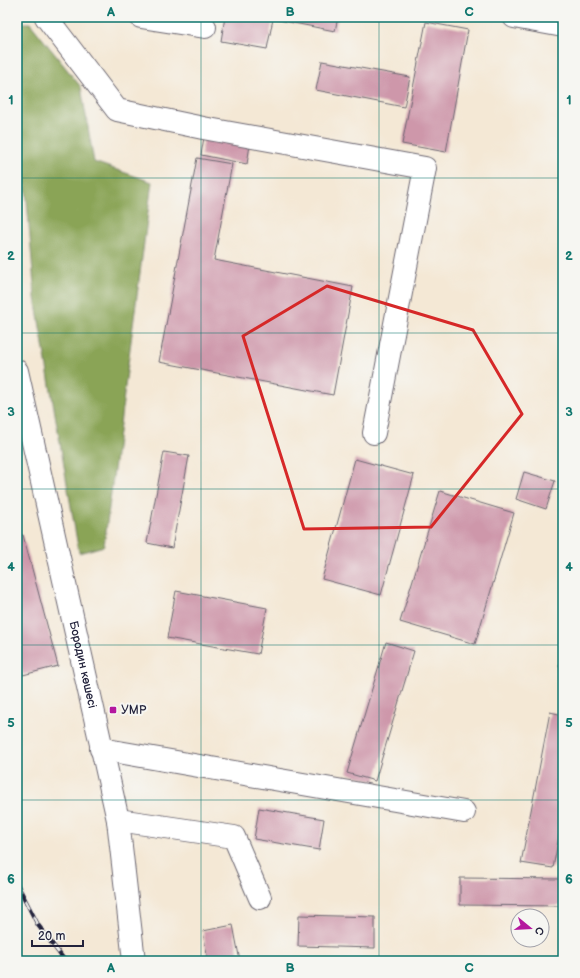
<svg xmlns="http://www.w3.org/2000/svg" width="580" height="978" viewBox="0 0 580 978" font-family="'Balsamiq Sans',sans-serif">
  <rect width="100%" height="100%" fill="#f6f6f2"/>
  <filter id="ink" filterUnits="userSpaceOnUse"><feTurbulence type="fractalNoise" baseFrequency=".025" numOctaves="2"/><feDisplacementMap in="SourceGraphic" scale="8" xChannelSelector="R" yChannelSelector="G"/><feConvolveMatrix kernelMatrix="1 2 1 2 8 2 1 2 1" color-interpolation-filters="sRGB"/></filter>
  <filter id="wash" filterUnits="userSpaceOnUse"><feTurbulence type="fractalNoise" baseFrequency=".012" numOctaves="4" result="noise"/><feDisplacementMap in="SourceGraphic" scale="16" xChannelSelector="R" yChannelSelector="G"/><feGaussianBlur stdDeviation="0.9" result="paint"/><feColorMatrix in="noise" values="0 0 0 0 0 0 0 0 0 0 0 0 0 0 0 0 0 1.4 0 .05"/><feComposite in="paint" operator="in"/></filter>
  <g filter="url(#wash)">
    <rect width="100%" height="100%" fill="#f4e8d5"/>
    <polygon fill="#8aa456" stroke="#566348" points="17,23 30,23 81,87 94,162 152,182 104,546 79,553 35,298 17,79"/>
    <g id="blocks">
      <g fill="#ce97aa">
        <polygon points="225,17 338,17 335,31 273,19 267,49 221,41"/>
        <polygon points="426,22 468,30 446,152 402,144"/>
        <polygon points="322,61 410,77 404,107 316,90"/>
        <polygon points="204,137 250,145 247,164 201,155"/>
        <polygon points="197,158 232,164 214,260 353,287 333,395 159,362"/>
        <polygon points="164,452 189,456 172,548 147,543"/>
        <polygon points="355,459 414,475 381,595 322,579"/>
        <polygon points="524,472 555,481 546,509 516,499"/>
        <polygon points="440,491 514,513 475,644 400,622"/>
        <polygon points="23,535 58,666 23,675 17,653 17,536"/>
        <polygon points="176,591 267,608 258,654 167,638"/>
        <polygon points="386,642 414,651 375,781 347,773"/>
        <polygon points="562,651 563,651 563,667 559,667"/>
        <polygon points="550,712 563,715 563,815 553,868 521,863"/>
        <polygon points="259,808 324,819 319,850 254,839"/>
        <polygon points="460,878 563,879 563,906 460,905"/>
        <polygon points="299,915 375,917 375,948 298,946"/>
        <polygon points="233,925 240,961 208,961 203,931"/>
      </g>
    </g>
  </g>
  <g filter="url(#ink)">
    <use href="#blocks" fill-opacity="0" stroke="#6c6771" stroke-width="1"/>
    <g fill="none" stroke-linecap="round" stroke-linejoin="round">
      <defs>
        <g id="minor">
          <polyline points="46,17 117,110 203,128 425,168 374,433"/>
          <polyline points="141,17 205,27"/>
          <polyline points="514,17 563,26"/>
          <path id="s1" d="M17 371 118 820 134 961"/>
          <polyline points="101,749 464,812"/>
          <polyline points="118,820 234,837 260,898"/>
        </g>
      </defs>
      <use href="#minor" stroke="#6c6771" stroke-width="24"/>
      <use href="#minor" stroke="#fff" stroke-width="22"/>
      <defs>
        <polyline id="rail" points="17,884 38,925 65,961"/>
      </defs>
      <use href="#rail" stroke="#22223b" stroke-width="4.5"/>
      <use href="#rail" stroke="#f6f6f2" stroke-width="3" stroke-dasharray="9" stroke-linecap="butt"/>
    </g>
  </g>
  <path fill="none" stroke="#d62828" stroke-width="3" stroke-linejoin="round" d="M327 286 473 330 522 414 431 527 304 529 243 336Z"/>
  <path fill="none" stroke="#0f766e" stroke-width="1" stroke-opacity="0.55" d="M201 17V961M379 17V961M17 178H563M17 333H563M17 489H563M17 645H563M17 800H563"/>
  <rect fill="#b5179e" stroke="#f6f6f2" stroke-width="1.5" x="109" y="706" width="8" height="8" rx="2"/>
  <g text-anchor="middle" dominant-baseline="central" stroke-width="4" stroke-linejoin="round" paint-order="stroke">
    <g font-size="12" fill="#22223b" stroke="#f6f6f2">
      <text stroke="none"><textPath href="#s1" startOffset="301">Бородин көшесі</textPath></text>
    </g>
    <g font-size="12" fill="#22223b" stroke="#f6f6f2" text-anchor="start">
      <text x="121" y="710">УМР</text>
    </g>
  </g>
  <rect width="580" height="978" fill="none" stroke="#f6f6f2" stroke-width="44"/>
  <g transform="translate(530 928) rotate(108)"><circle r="19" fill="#f6f6f2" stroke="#a1a1a9"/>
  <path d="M0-3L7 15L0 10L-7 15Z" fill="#b5179e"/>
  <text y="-6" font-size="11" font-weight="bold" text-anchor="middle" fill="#22223b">С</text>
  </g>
  <path d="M32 940v6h51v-6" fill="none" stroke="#22223b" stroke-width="2"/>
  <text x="38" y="940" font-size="12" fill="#22223b" stroke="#f6f6f2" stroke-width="3" paint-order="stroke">20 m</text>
  <rect x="22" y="22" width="536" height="934" fill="none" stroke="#0f766e" stroke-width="1.5"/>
  <g font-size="13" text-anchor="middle" font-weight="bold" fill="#0f766e">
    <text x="111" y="16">A</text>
    <text x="290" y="16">B</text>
    <text x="469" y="16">C</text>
    <text x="11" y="104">1</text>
    <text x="569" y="104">1</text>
    <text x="11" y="260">2</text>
    <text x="569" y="260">2</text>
    <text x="11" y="416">3</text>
    <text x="569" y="416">3</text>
    <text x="11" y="571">4</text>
    <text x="569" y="571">4</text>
    <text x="11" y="727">5</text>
    <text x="569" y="727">5</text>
    <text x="11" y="883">6</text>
    <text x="569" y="883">6</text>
    <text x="111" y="972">A</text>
    <text x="290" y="972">B</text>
    <text x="469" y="972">C</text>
  </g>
</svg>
